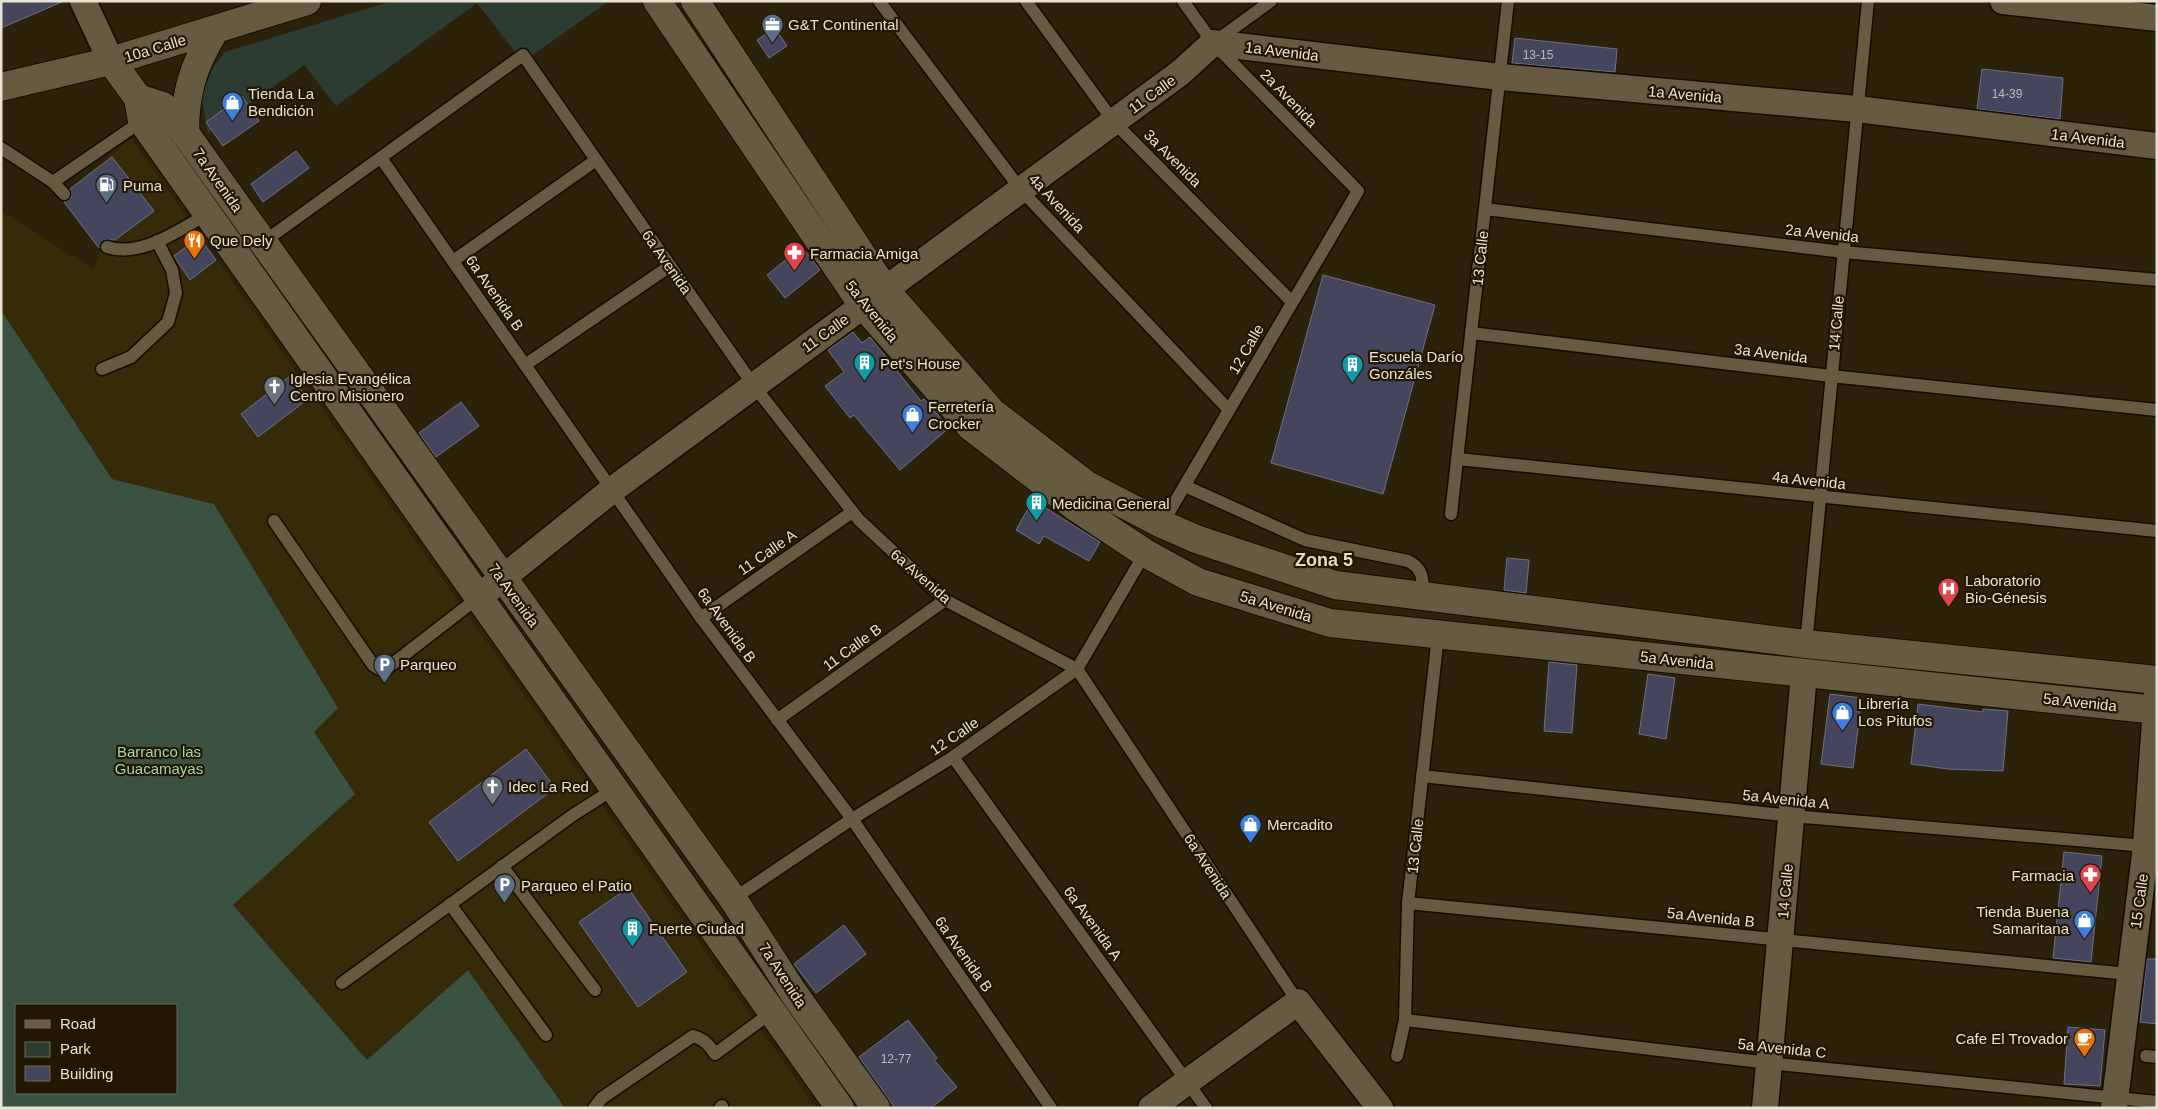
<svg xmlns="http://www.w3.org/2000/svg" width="2158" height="1109" viewBox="0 0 2158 1109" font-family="Helvetica,sans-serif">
  <rect width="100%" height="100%" fill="#2c2209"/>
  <polygon fill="#372a09" points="131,138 816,1108 565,1108 468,970 367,1060 233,905 355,794 314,732 214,504 112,479 1,310 1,211 93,269 101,251 60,197"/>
  <polygon fill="#2c3c30" points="392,1 609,1 523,62 477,3 336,106 304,65 208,133 201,94 214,66 225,52"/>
  <path fill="#3a5240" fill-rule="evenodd" d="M1 310 112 479 214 504 338 708 314 732 355 794 233 905 367 1060 468 970 565 1108H1ZM16 1005H176V1093H16Z"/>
  <g fill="#45455e" stroke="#6f6f8a">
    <polygon points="1,1 64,1 1,28"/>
    <polygon points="775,28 787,46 769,58 757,40"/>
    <polygon points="1515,38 1617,49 1615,72 1512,63"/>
    <polygon points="1982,69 2063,78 2060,119 1977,109"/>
    <polygon points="242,96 259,121 223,146 206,122"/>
    <polygon points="296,151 309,168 263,202 251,184"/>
    <polygon points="112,157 154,211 115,240 104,240 99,248 64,202 72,197 70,189"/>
    <polygon points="199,237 216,260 190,280 174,256"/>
    <polygon points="802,247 820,270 785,298 767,275"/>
    <polygon points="1323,275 1435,305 1383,494 1271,463"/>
    <polygon points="853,332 862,343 870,337 921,401 924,399 949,428 900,470 854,415 850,418 825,386 844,372 828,350"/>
    <polygon points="290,376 308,399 258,437 241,414"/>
    <polygon points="461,402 479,426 436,457 419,433"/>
    <polygon points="1033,500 1100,542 1089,561 1044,536 1039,544 1016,530"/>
    <polygon points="1507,558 1529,560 1526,593 1504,590"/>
    <polygon points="1549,662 1577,665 1572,733 1544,731"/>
    <polygon points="1648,674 1675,678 1666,739 1639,734"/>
    <polygon points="1830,694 1862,698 1853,768 1821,764"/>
    <polygon points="1918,704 1983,712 1983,709 2008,711 2003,771 1948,769 1911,764"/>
    <polygon points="526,749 555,788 458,861 429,822"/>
    <polygon points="2064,852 2102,856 2091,962 2053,958"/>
    <polygon points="628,888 687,972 638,1007 579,922"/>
    <polygon points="844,925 866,954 816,993 794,964"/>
    <polygon points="2147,959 2157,959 2157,1024 2140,1022"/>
    <polygon points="908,1020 937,1058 934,1060 957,1087 931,1108 895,1108 859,1057"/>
    <polygon points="2068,1027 2105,1030 2100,1086 2064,1084"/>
  </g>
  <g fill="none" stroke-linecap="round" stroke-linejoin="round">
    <defs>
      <g id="lane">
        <polyline points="879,1 1021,190 1229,410"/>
        <polyline points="1026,1 1114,122 1292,302"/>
        <polyline points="1216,41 1271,1"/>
        <polyline points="1,148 53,182 64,194"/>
        <polyline points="381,158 701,618 852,819 1051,1108"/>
        <polyline points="53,182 142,121"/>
        <polyline points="1485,209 1843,252 2157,280"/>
        <polyline points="262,243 523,55 754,386 859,520 945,600 1077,669 1298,1002"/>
        <path d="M107 247C142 258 178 230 208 214"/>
        <polyline points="453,261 596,160"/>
        <polyline points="1471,333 1831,376 2157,410"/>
        <polyline points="525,365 670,266"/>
        <polyline points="102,369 131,357 168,322 176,293 172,270 157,241"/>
        <polyline points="1458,459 2157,531"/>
        <path d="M1185 486 1305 540 1408 561C1424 569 1422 579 1424 595"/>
        <polyline points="1451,514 1508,1"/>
        <polyline points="274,521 373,665 379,669 386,669 479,597"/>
        <polyline points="1162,524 1358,191 1213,43 1183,1"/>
        <polyline points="701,618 852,512"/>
        <polyline points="1806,644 1868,1"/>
        <polyline points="777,720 945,600"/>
        <polyline points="953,757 1206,1108"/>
        <polyline points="1422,776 1792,816 2146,846"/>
        <polyline points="502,866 595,990"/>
        <polyline points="733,899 852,819 953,757 1077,669 1145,553"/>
        <polyline points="1408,903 2129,974"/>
        <polyline points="450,904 546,1035"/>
        <polyline points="342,983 573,815 614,789"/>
        <polyline points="1405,1020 1769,1063 2157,1102"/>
        <polyline points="1397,1056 1405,1020 1408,903 1438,636"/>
        <polyline points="2146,1056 2157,1057"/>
        <path d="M594 1108 602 1098 693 1036C704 1039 709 1045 715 1054L772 1012"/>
        <polyline points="720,1108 722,1106"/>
      </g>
      <g id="street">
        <polyline points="83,1 111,61"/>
        <polyline points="2003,1 2157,18"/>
        <polyline points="479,597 612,490 1180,73 1213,43 1500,77 1857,109 2157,146"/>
        <polyline points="1151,1108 1298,1002 1380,1108"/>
        <polyline points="1765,1108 1804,674"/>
        <polyline points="2114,1108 2146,846 2157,694"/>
      </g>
      <g id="secondary">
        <polyline points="657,1 862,304 971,427 1074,506 1145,553 1198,582 1330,623 2157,710"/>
        <polyline points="695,1 885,290 992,412 1087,485 1162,524 1196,539 1335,585 1806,644 2157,680"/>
        <polyline points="111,61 138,98 142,121 840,1108"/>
        <polyline points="1,87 111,61 307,1"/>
        <polyline points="138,98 163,106 185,133 733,899 795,995 876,1108"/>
        <path d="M185 133C185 92 193 66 215 30"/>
      </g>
    </defs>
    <use href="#lane" stroke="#140b00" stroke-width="15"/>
    <use href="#street" stroke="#140b00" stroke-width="29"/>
    <use href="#secondary" stroke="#140b00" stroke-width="30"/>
    <use href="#lane" stroke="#665b41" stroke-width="12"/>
    <use href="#street" stroke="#665b41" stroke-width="26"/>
    <use href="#secondary" stroke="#665b41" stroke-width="28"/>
  </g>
  <defs>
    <symbol id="office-pin" viewBox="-11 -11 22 30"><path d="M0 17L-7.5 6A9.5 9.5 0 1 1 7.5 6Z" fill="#5c6f8a" stroke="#221802"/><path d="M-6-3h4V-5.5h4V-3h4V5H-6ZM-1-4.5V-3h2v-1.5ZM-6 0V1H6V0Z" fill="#fff"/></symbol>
    <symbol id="shop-pin" viewBox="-11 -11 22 30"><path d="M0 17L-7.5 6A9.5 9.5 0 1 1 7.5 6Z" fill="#3f7fe0" stroke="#221802"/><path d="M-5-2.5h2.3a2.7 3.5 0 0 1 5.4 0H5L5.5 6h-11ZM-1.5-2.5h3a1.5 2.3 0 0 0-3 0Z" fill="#fff"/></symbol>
    <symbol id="fuel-pin" viewBox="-11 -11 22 30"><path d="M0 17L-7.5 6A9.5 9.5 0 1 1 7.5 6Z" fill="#5c6f8a" stroke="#221802"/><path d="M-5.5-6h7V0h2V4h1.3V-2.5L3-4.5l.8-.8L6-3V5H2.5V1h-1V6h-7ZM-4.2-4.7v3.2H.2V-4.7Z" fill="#fff"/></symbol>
    <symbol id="restaurant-pin" viewBox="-11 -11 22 30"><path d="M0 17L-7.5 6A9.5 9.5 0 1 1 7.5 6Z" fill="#e8710a" stroke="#221802"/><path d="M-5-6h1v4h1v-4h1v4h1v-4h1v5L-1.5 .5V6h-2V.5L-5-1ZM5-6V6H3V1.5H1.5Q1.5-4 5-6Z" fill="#fff"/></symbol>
    <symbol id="pharmacy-pin" viewBox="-11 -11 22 30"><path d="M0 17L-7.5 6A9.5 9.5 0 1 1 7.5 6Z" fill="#e0444e" stroke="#221802"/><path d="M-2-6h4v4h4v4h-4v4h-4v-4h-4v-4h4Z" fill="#fff"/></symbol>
    <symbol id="building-pin" viewBox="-11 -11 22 30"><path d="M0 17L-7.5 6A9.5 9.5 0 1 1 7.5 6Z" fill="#0f9aa8" stroke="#221802"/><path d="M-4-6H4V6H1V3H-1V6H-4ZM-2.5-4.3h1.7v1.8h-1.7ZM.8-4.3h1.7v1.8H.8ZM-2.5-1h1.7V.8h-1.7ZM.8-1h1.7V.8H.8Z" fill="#fff"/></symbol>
    <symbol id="church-pin" viewBox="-11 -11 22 30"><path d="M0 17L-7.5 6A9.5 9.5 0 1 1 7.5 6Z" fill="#6b7280" stroke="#221802"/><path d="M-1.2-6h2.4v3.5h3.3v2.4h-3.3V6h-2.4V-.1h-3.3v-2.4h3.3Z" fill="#fff"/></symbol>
    <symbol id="hospital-pin" viewBox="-11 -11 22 30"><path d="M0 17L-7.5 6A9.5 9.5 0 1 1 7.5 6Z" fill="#e0444e" stroke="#221802"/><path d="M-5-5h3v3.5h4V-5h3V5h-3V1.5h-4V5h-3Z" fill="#fff"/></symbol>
    <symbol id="parking-pin" viewBox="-11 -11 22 30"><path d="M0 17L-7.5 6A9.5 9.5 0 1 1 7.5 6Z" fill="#5c6f8a" stroke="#221802"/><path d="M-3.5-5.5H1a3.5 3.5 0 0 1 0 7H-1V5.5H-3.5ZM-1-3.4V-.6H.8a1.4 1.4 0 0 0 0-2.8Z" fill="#fff"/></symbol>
    <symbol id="cafe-pin" viewBox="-11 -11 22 30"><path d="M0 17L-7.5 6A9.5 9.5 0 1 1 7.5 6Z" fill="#e8710a" stroke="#221802"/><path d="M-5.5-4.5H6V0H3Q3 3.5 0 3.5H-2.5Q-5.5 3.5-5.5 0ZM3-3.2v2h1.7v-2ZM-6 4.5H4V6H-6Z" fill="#fff"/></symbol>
  </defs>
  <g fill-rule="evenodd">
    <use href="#office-pin" x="760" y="12" width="25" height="34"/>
    <use href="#shop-pin" x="220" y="90" width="25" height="34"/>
    <use href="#fuel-pin" x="94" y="172" width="25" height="34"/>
    <use href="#restaurant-pin" x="182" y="228" width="25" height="34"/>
    <use href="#pharmacy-pin" x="782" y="240" width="25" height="34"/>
    <use href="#building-pin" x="852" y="350" width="25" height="34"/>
    <use href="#building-pin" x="1340" y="352" width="25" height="34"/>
    <use href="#church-pin" x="262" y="374" width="25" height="34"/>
    <use href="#shop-pin" x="900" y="402" width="25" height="34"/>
    <use href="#building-pin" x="1024" y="490" width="25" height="34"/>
    <use href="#hospital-pin" x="1936" y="576" width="25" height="34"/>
    <use href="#parking-pin" x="372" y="652" width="25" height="34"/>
    <use href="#shop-pin" x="1830" y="700" width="25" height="34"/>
    <use href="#church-pin" x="480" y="774" width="25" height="34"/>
    <use href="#shop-pin" x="1238" y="812" width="25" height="34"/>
    <use href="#pharmacy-pin" x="2078" y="862" width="25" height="34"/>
    <use href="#parking-pin" x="492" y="872" width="25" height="34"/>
    <use href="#shop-pin" x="2072" y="908" width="25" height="34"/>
    <use href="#building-pin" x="620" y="916" width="25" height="34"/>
    <use href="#cafe-pin" x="2072" y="1026" width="25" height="34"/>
  </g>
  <g text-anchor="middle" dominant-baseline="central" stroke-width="4.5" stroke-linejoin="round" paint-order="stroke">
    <g font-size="12" fill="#bfbbb6">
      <text x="1538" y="55">13-15</text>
      <text x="2007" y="94">14-39</text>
      <text x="896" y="1059">12-77</text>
    </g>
    <g font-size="15" fill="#e8e2d3" stroke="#221802" text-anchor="start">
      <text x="788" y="24">G&amp;T Continental</text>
      <text x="248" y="93">Tienda La<tspan x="248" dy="17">Bendición</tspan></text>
      <text x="123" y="185">Puma</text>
      <text x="210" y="240">Que Dely</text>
      <text x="810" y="253">Farmacia Amiga</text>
      <text x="1369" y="356">Escuela Darío<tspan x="1369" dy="17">Gonzáles</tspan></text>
      <text x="880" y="363">Pet's House</text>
      <text x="290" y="378">Iglesia Evangélica<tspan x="290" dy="17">Centro Misionero</tspan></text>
      <text x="928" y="406">Ferretería<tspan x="928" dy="17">Crocker</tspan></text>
      <text x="1052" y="503">Medicina General</text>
      <text x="1965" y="580">Laboratorio<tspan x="1965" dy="17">Bio-Génesis</tspan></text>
      <text x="400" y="664">Parqueo</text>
      <text x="1858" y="703">Librería<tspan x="1858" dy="17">Los Pitufos</tspan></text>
      <text x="508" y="786">Idec La Red</text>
      <text x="1267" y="824">Mercadito</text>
      <text x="2074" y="875" text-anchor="end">Farmacia</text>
      <text x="521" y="885">Parqueo el Patio</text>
      <text x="2069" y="911" text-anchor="end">Tienda Buena<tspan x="2069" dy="17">Samaritana</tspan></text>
      <text x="649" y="928">Fuerte Ciudad</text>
      <text x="2068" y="1038" text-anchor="end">Cafe El Trovador</text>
    </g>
    <g font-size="15" fill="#e8e2d3" stroke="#221802">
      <text transform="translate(155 48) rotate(-17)">10a Calle</text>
      <text transform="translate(1282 51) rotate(7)">1a Avenida</text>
      <text transform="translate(1152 94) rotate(-36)">11 Calle</text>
      <text transform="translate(1685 94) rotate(5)">1a Avenida</text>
      <text transform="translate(1289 98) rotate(46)">2a Avenida</text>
      <text transform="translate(2088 138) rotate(7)">1a Avenida</text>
      <text transform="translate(1173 158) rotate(45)">3a Avenida</text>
      <text transform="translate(218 180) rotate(55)">7a Avenida</text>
      <text transform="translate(1057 203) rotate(47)">4a Avenida</text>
      <text transform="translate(1822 233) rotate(6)">2a Avenida</text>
      <text transform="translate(1480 258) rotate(-84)">13 Calle</text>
      <text transform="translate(667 262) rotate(55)">6a Avenida</text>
      <text transform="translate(495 293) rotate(55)">6a Avenida B</text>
      <text transform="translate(872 311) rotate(51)">5a Avenida</text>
      <text transform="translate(1836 323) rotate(-85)">14 Calle</text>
      <text transform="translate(825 333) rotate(-36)">11 Calle</text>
      <text transform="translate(1246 349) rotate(-60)">12 Calle</text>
      <text transform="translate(1771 353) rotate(7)">3a Avenida</text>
      <text transform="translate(1809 480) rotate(6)">4a Avenida</text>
      <text transform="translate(767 552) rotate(-35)">11 Calle A</text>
      <text transform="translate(921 576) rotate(41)">6a Avenida</text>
      <text transform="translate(514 595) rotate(54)">7a Avenida</text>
      <text transform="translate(1276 606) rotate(17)">5a Avenida</text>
      <text transform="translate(727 625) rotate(54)">6a Avenida B</text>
      <text transform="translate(852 647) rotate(-36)">11 Calle B</text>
      <text transform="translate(1677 660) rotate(6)">5a Avenida</text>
      <text transform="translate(2080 702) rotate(6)">5a Avenida</text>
      <text transform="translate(954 736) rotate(-34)">12 Calle</text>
      <text transform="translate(1786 799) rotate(6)">5a Avenida A</text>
      <text transform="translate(1415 846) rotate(-84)">13 Calle</text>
      <text transform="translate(1208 866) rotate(57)">6a Avenida</text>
      <text transform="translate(1785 891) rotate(-85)">14 Calle</text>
      <text transform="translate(2139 901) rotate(-82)">15 Calle</text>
      <text transform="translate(1711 917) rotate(6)">5a Avenida B</text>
      <text transform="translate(1093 923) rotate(54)">6a Avenida A</text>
      <text transform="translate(964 954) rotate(55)">6a Avenida B</text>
      <text transform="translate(783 975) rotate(57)">7a Avenida</text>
      <text transform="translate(1782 1048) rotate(6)">5a Avenida C</text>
    </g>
    <g font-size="15" fill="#a4d5b1" stroke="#221802">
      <text x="159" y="751">Barranco las<tspan x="159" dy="17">Guacamayas</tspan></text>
    </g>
    <g font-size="18" font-weight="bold" fill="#e7dabd" stroke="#221802">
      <text x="1324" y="560">Zona 5</text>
    </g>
  </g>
  <rect width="2158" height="1109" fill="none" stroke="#e8e2d3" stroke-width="5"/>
  <rect x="15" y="1004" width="162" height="90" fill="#221802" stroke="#716956"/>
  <rect x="25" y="1020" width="25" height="8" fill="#665b41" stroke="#716956"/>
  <text x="60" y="1029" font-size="15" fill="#e8e2d3">Road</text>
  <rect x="25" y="1042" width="25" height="15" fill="#2c3c30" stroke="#716956"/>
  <text x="60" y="1054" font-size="15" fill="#e8e2d3">Park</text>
  <rect x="25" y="1066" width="25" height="15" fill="#45455e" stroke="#716956"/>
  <text x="60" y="1079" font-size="15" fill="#e8e2d3">Building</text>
</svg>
